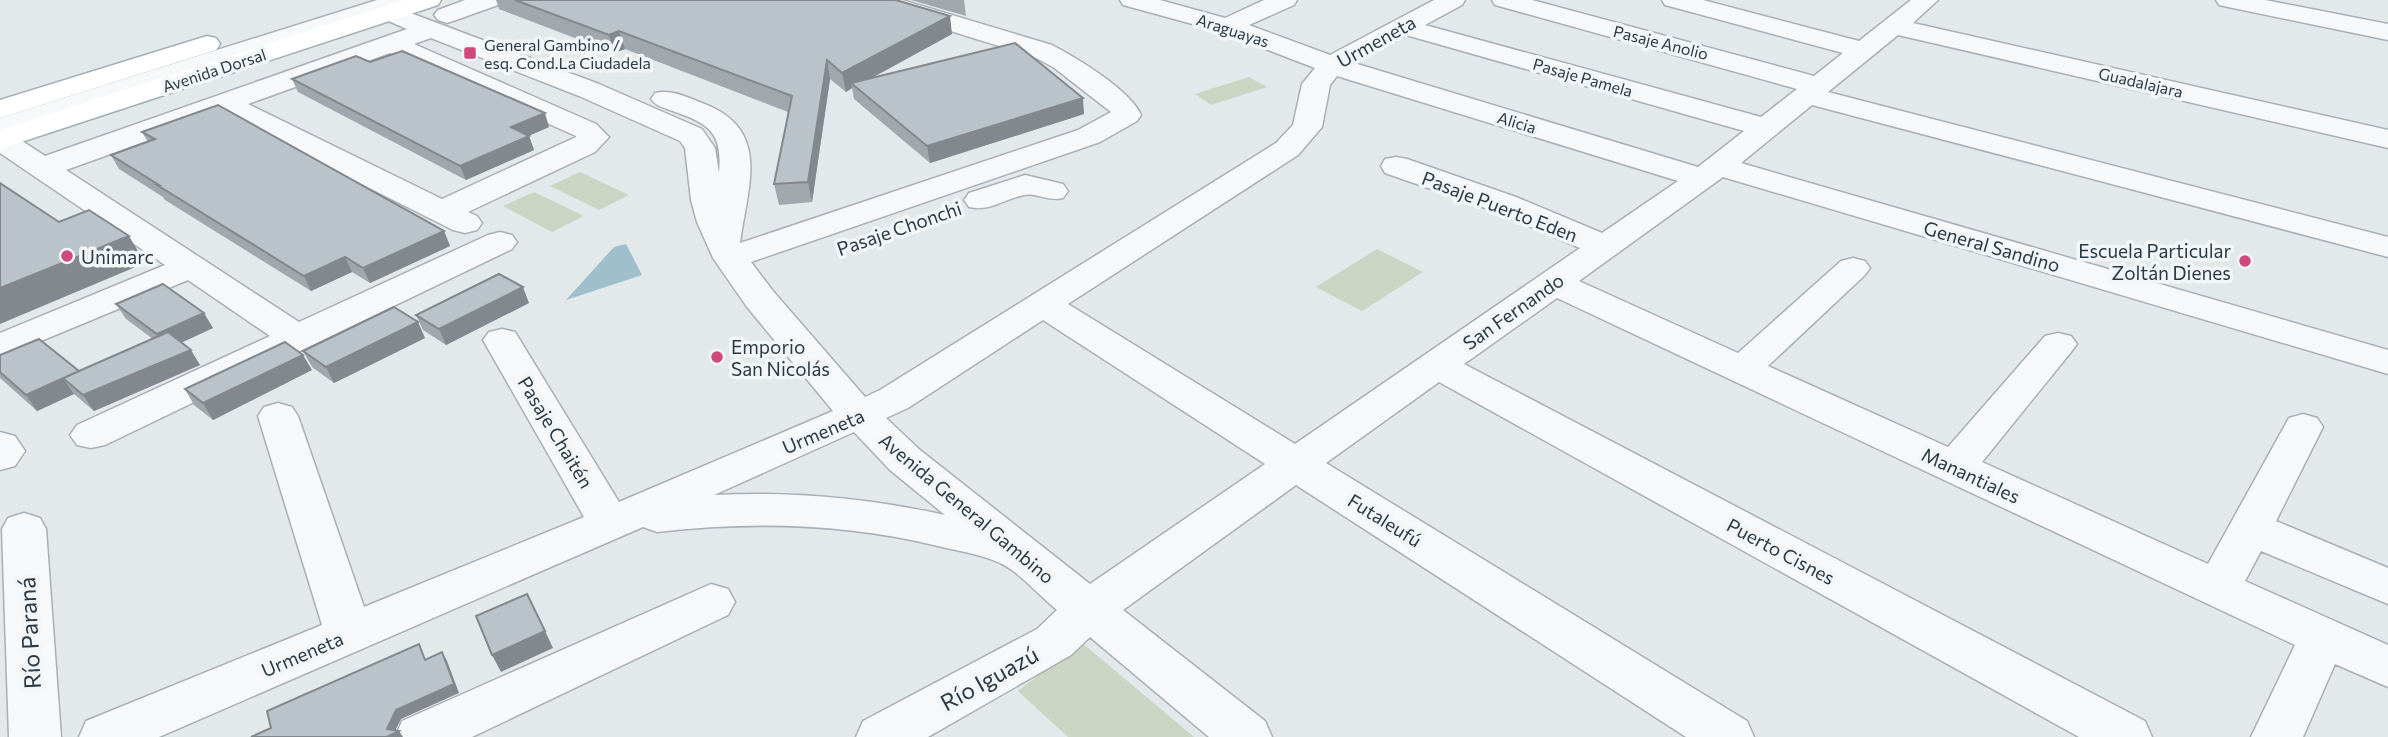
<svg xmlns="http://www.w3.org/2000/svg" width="2388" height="737" viewBox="0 0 2388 737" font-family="Commissioner,sans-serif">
  <rect width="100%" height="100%" fill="#e3e8eb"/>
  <g fill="#ccd5c4">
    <polygon points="1249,77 1267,87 1211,105 1195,94"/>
    <polygon points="580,172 629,195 599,210 550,186"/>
    <polygon points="534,192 584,216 552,232 503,206"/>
    <polygon points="1377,249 1423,272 1362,311 1316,287"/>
    <polygon points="1081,642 1194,737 1068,737 1018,691"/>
  </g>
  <polygon fill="#9ebfcb" points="626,244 642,275 566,300 614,247"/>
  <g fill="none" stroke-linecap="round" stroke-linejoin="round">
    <defs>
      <g id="minor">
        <path d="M377 0H414L411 5 400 9 599 84 702 129 715 148 719 173C723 130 707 123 670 110 662 107 656 106 651 99L655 93C671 89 687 97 702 103 773 129 747 187 740 243L1078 130 1111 112 1053 67 1034 57 867 5 864 0H902L1052 45C1077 58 1130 90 1141 115L1137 121 1100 142 751 262 773 291 865 397 880 390 1276 143 1293 125 1302 84 1315 68 1218 31 1123 5 1120 0H1160L1225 18 1264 0H1297L1294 5 1249 25 1330 55 1434 0H1465L1462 5 1425 25 1761 117 1797 89 1495 5 1492 0H1532L1814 76 1843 53 1665 5 1662 0H1703L1859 41 1911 0H1938L1913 23 2388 130V148L1898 35 1828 92 2388 237V257L1812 105 1741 163 2388 350V374L1723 177 1579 281 1738 353 1841 261 1853 258 1865 261 1870 268 1865 275 1768 366 1948 447 2045 336 2058 333 2071 336 2077 344 2071 352 1982 462 2208 564 2289 418 2303 414 2317 418 2323 427 2276 521 2388 568V604L2261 551 2245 581 2388 645V687L2335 664 2303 737H2251L2295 645 1557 298 1464 364 2145 721 2152 737H2079L1439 382 1326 463 1747 721 1754 737H1686L1296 485 1123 610 1265 721 1272 737H1209L1090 637 1071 655 928 737H856L863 721 1037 629 1057 610C1041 597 1017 570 1000 563 981 554 958 551 938 546 844 523 752 521 657 532L643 527 159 737H79L86 721 322 625 258 416 264 407 278 403 292 407 298 416 364 607 584 517 483 340 489 332 502 329 515 332 619 502 833 411 747 307 713 258 697 222 691 200 685 148 680 141 579 96 431 38 414 44 596 124 609 137 595 152 468 212 477 216 482 223 477 230 465 233 453 230 222 114 66 170 299 322 488 235 500 232 512 235 517 242 512 249 105 445 91 448 77 445 70 435 77 425 270 336 188 280 0 358V333L165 265 0 153V118ZM377 16 407 29 45 156 10 133ZM1406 35 1744 131 1698 167 1354 63ZM390 53 576 136V137L442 199 248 104ZM1337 76 1678 181 1602 233 1516 197 1407 159 1396 157 1385 159 1381 166 1385 173 1494 211 1580 248 1295 444 1068 304 1298 155 1322 127 1330 85ZM1043 320 1265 464 1090 584 920 450 886 418 908 408ZM854 432 890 470 945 515C868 498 792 491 714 495Z"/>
        <polygon points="465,0 501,0 498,5 456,20 447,23 438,20 434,15 438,10"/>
        <polygon points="2216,0 2265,0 2388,24 2388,40 2228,7 2219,5"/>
        <path d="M1025 175 1063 184 1068 191 1063 198C1047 202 1037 192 1024 195 1004 199 990 212 969 207L964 200 969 193Z"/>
        <polygon points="0,432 15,436 25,451 15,466 0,470"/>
        <polygon points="24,513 40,518 46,529 61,737 9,737 2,529 8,518"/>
        <polygon points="711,584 728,589 735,602 728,615 472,737 395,737 402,721"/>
      </g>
      <g id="major">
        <polygon points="404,0 441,0 438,5 0,149 0,130"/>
        <polygon points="207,36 216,38 220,44 216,50 0,118 0,100"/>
      </g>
    </defs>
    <use href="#minor" stroke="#a8b0b6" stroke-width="3"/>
    <use href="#major" stroke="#a2afb7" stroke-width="3"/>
    <use href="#minor" fill="#f6f8f9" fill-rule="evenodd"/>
    <use href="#major" fill="#fff" fill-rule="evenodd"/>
  </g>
  <g fill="#a0a8ad">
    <polygon points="496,0 896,0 952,34 870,79 1084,114 930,163 854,99 852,88 846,92 830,79 812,202 779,205 774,184 788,112 625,49 614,53 499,9"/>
    <polygon points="911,0 964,0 966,16"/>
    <polygon points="370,62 549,127 529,136 534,150 466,180 298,92 292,79"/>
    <polygon points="142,132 444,231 450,246 370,283 352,272 311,291 165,200 163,197 119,169 111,155 148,142"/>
    <polygon points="529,303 446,345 423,330 416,315"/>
    <polygon points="116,304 213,328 181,343 200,365 94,411 74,394 37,411 0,378 0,355 79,372 153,339 126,319"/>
    <polygon points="425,338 334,383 312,367 303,351"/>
    <polygon points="312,370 213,420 194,405 185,389"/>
  </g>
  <g fill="#82888d">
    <polygon points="950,16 952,34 855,87 851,83 852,88 846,92 842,73"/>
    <polygon points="619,31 625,49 614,53 609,35"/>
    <polygon points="827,60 830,79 812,202 808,182"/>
    <polygon points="1083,98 1084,114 930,163 927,146"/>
    <polygon points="545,113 549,127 516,141 511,127"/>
    <polygon points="529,136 534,150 466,180 460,166"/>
    <polygon points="444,231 450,246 370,283 363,268"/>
    <polygon points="129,236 145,263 0,324 0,288"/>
    <polygon points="345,257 352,272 311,291 304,276"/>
    <polygon points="523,287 529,303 446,345 439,329"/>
    <polygon points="204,313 213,328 167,349 157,334"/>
    <polygon points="418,322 425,338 334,383 326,367"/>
    <polygon points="191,350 200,365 94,411 83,395"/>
    <polygon points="303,355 312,370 213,420 203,403"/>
    <polygon points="63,378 74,394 37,411 26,395"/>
    <polygon points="545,631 553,648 501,672 492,655"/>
    <polygon points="442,652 447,661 459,693 401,719 394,733 399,731 403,737 387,737 387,729 396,710"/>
  </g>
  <g fill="#bac3c9" stroke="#82888d" stroke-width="2">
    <polygon points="515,0 896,0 950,16 842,73 827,60 808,182 774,184 792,96 619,31 609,35"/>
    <polygon points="1015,43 1083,98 927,146 851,83"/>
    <polygon points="402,51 545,113 511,127 529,136 460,166 292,79 356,56 370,62"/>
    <polygon points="218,105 444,231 363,268 345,257 304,276 157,185 159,185 111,155 155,139 142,132"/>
    <polygon points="0,183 59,222 89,210 129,236 0,288"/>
    <polygon points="499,274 523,287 439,329 416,315"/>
    <polygon points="163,284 204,313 157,334 116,304"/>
    <polygon points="394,307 418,322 326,367 303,351"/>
    <polygon points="168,332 191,350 83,395 63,378"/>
    <polygon points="39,339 79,371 26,395 0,372 0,355"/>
    <polygon points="285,342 303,355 203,403 185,389"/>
    <polygon points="527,594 545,631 492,655 476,616"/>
    <polygon points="419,644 425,660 442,652 454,684 396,710 387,729 399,731 387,737 251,737 271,728 267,711"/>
  </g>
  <g fill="#cf497d" stroke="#f3f6f8" stroke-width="2.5">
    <rect x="463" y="46" width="14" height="14" rx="3.5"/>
    <circle cx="67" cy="256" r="7"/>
    <circle cx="2245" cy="261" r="7"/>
    <circle cx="717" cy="357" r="7"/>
  </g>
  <g text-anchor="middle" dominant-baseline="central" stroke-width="7" stroke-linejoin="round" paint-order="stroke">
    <g font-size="16" fill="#2b3a44" stroke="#f3f6f8">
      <text transform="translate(1233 30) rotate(18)">Araguayas</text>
      <text transform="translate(1661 42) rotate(14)">Pasaje Anolio</text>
      <text transform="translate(214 70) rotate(-18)">Avenida Dorsal</text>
      <text transform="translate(1583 77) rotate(16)">Pasaje Pamela</text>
      <text transform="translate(2141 82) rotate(13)">Guadalajara</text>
      <text transform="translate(1517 122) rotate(17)">Alicia</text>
    </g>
    <g font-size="16" fill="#2b3a44" stroke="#f3f6f8" text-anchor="start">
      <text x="484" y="44">General Gambino /<tspan x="484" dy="18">esq. Cond.La Ciudadela</tspan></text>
    </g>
    <g font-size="19" fill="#2b3a44" stroke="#f3f6f8">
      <text transform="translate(1376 41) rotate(-29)">Urmeneta</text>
      <text transform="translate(1500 206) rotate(21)">Pasaje Puerto Eden</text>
      <text transform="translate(899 228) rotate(-19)">Pasaje Chonchi</text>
      <text transform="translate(1992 246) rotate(16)">General Sandino</text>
      <text transform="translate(1513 311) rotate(-35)">San Fernando</text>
      <text transform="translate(823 431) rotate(-23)">Urmeneta</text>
      <text transform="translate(556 432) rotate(59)">Pasaje Chaitén</text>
      <text transform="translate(1971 475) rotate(25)">Manantiales</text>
      <text transform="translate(967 508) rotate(40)">Avenida General Gambino</text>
      <text transform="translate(1385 520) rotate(32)">Futaleufú</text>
      <text transform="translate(1781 551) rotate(28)">Puerto Cisnes</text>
      <text transform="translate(302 654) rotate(-23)">Urmeneta</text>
    </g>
    <g font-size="19" fill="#2b3a44" stroke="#f3f6f8" text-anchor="start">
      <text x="2231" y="250" text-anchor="end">Escuela Particular<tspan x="2231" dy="22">Zoltán Dienes</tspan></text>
      <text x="81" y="256">Unimarc</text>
      <text x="731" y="346">Emporio<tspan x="731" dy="22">San Nicolás</tspan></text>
    </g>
    <g font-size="23" fill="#2b3a44" stroke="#f3f6f8">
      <text transform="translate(29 633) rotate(-93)">Río Paraná</text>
      <text transform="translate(989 678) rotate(-29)">Río Iguazú</text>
    </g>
  </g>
</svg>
